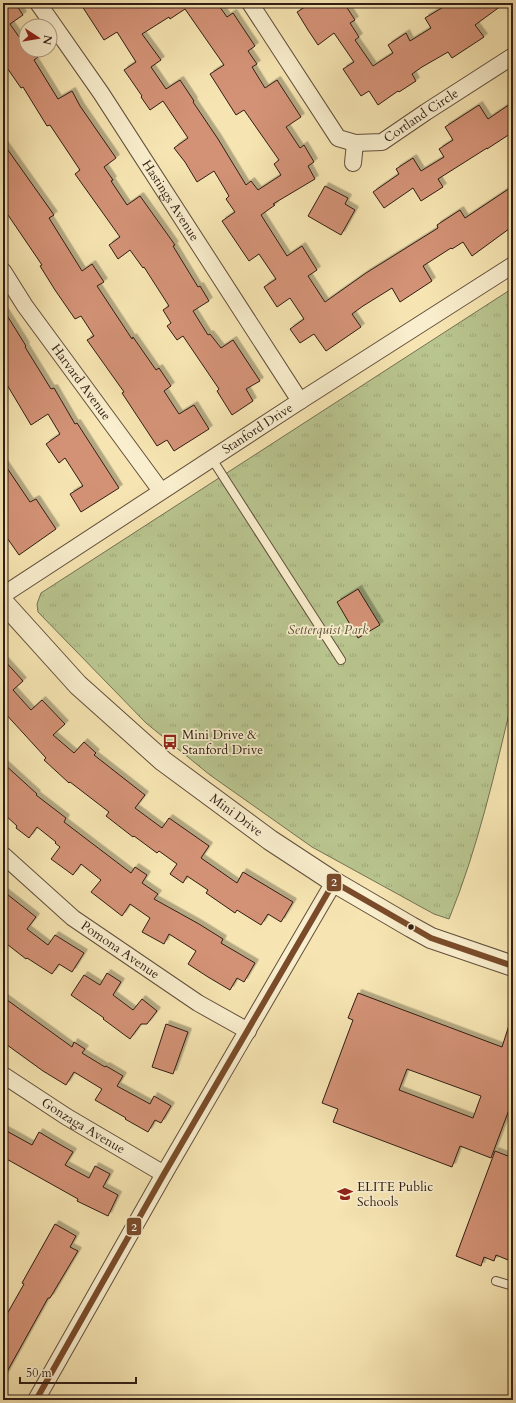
<svg xmlns="http://www.w3.org/2000/svg" width="516" height="1403" viewBox="0 0 516 1403" font-family="Cardo,serif">
  <defs>
    <pattern id="park-tufts" width="24" height="20" patternUnits="userSpaceOnUse"><rect width="24" height="20" fill="#b9c58f"/><path d="M3 7l-1-3M5 7V3M7 7l1-3M15 17l-1-3M17 17v-4M19 17l1-3" fill="none" stroke="#9fa97a"/></pattern>
    <filter id="shadow"><feDropShadow dx="3.5" dy="-3.5" stdDeviation="0" flood-color="#0004"/></filter>
  </defs>
  <rect width="100%" height="100%" fill="#f6e5b2"/>
  <filter id="stains"><feTurbulence type="fractalNoise" baseFrequency=".005" numOctaves="4"/><feColorMatrix values="0 0 0 0 .2 0 0 0 0 .09 0 0 0 0 .02 0 0 0 .5 -.17"/></filter>
  <radialGradient id="worn" r=".72"><stop offset=".6" stop-color="#630" stop-opacity="0"/><stop offset="1" stop-color="#630" stop-opacity=".3"/></radialGradient>
  <path fill="url(#park-tufts)" stroke="#747152" d="M513 288V697C495 772 478 848 449 919L434 914 312 847 210 775 146 723 38 612 37 604 41 593Z"/>
  <g fill="#d39276" stroke="#301d14" fill-rule="evenodd" filter="url(#shadow)">
    <polygon points="12,3 15,3 23,15 10,24 26,47 26,50 48,50 34,60 58,99 72,91 80,106 116,158 104,167 113,180 111,181 127,205 140,196 175,245 173,246 198,287 200,286 209,301 193,311 208,335 210,334 221,348 233,340 260,381 246,389 253,401 232,415 217,391 219,389 183,336 177,340 167,326 171,323 163,310 169,306 144,267 143,268 130,250 118,259 109,245 120,237 75,174 80,170 50,125 47,126 23,87 21,88 3,62 3,9"/>
    <path d="M80 3H217L227 17 233 13 255 46 248 51 257 64 252 67 265 88 277 80 301 117 286 127 300 148 304 145 314 162 308 166 315 179 273 204 275 205 261 215 287 256 302 246 317 270 308 276 325 302 366 273 438 228 437 225 460 210 465 218 513 186V226L472 256 463 242 452 249 451 248 423 266 432 281 400 302 392 288 363 306 352 314 361 327 326 351 314 334 300 343 290 329 304 319 290 298 277 307 264 287 276 279 259 254 249 261 222 221 235 212 226 199 229 196 214 171 197 182 185 162 174 148 188 138 163 101 150 110 141 97 142 96 124 70 136 62 117 32 104 40ZM185 9 224 65 210 74 236 115 244 110 279 160 274 164 281 175 258 190 251 181 246 185 218 139 193 102 194 101 180 80 166 89 151 67 161 60 142 34 169 17 170 19Z"/>
    <polygon points="311,3 344,3 355,20 350,23 359,37 355,40 373,66 393,53 388,45 406,33 410,41 431,28 425,18 450,3 505,3 475,25 484,37 452,58 448,52 422,67 412,74 416,81 399,92 398,91 378,105 369,91 361,96 343,69 354,62 334,33 318,45 308,30 297,12"/>
    <polygon points="513,102 513,132 487,149 487,148 438,179 443,187 421,201 413,188 384,208 373,192 399,174 396,169 413,158 421,171 444,157 439,149 453,140 445,127 479,105 488,119"/>
    <polygon points="3,143 54,215 49,218 82,271 92,264 104,282 97,286 132,339 133,337 156,370 159,368 171,386 164,391 179,414 194,405 209,429 174,451 167,440 157,446 122,393 124,392 87,340 94,336 81,316 75,319 55,290 40,266 42,265 8,215 3,219"/>
    <polygon points="325,186 348,198 345,204 355,210 341,235 308,216"/>
    <polygon points="3,309 26,346 25,347 51,389 54,388 75,424 77,423 119,488 81,512 70,494 83,486 65,458 59,463 46,444 60,434 48,414 31,425 3,378"/>
    <polygon points="3,462 30,502 36,499 56,529 19,555 3,532"/>
    <polygon points="358,589 380,625 358,638 337,602"/>
    <polygon points="3,659 23,681 13,690 31,710 42,700 65,724 53,735 74,753 84,742 96,753 94,755 145,795 135,808 162,828 169,818 209,846 201,858 237,883 243,872 293,902 281,922 268,914 261,925 237,910 235,913 206,893 208,890 187,876 183,883 170,874 177,864 159,851 157,853 134,836 133,837 106,816 109,812 70,782 69,783 44,760 46,758 3,711"/>
    <polygon points="3,763 37,794 36,795 66,818 64,822 131,873 135,867 147,875 142,883 158,894 154,899 199,924 223,939 221,943 255,963 244,982 237,978 230,990 208,977 188,964 196,951 169,934 164,944 142,932 150,918 130,904 122,916 91,892 101,880 81,864 73,875 51,859 60,847 55,843 56,842 37,827 29,838 16,828 17,826 3,813"/>
    <polygon points="3,891 36,917 27,929 48,945 55,935 84,953 72,972 59,964 52,974 27,958 26,959 3,941"/>
    <polygon points="107,973 121,982 113,995 133,1010 142,999 157,1011 147,1024 141,1024 130,1039 103,1019 104,1018 71,995 84,975 100,985"/>
    <path d="M358 993 502 1047 511 1019 513 1020V1099L491 1158 460 1146 452 1167 333 1122 338 1109 322 1103 353 1020 348 1018ZM407 1069 481 1096 473 1118 399 1090Z"/>
    <polygon points="3,997 72,1047 74,1042 85,1049 82,1053 105,1067 106,1066 123,1076 117,1086 150,1104 154,1096 171,1106 161,1123 155,1120 148,1132 125,1119 126,1118 95,1100 102,1089 74,1072 66,1085 43,1071 3,1042"/>
    <polygon points="166,1024 188,1032 173,1074 152,1067"/>
    <polygon points="3,1129 32,1145 39,1132 54,1141 73,1152 65,1165 89,1178 95,1166 110,1174 103,1187 118,1195 108,1216 77,1201 78,1199 3,1157"/>
    <polygon points="495,1151 513,1158 513,1262 496,1255 494,1261 484,1257 481,1266 456,1256"/>
    <polygon points="55,1224 76,1236 70,1247 78,1251 50,1298 48,1298 3,1379 3,1321 24,1284 22,1283"/>
  </g>
  <g fill="none" stroke-linecap="round" stroke-linejoin="round">
    <defs>
      <g id="service">
        <polyline points="212,459 341,660"/>
        <polyline points="496,1281 513,1286"/>
      </g>
      <g id="minor">
        <path id="s1" d="M38 3 101 93 300 401"/>
        <path id="s2" d="M250 3 338 138 355 143 382 142 426 112 513 56"/>
        <polyline points="353,163 355,143"/>
        <path id="s3" d="M3 271 25 306 161 491"/>
        <path id="s4" d="M3 595 300 401 513 265"/>
        <path id="s5" d="M3 855 73 918 198 1003 248 1031"/>
        <path id="s6" d="M3 1075 67 1117 164 1174"/>
        <polyline points="36,1400 164,1174 334,882"/>
      </g>
      <g id="tertiary">
        <path id="s7" d="M3 602 78 685 163 761 270 840 334 882 411 927 431 938 513 966"/>
      </g>
    </defs>
    <use href="#service" stroke="#624f3c" stroke-width="10"/>
    <use href="#minor" stroke="#624f3c" stroke-width="18"/>
    <use href="#tertiary" stroke="#624f3c" stroke-width="22"/>
    <use href="#service" stroke="#f9eecd" stroke-width="8"/>
    <use href="#minor" stroke="#f9eecd" stroke-width="16"/>
    <use href="#tertiary" stroke="#f9eecd" stroke-width="20"/>
    <defs>
      <polyline id="bus-1" points="36,1400 164,1174 334,882 431,938 513,966"/>
    </defs>
    <use href="#bus-1" stroke="#f9eecd" stroke-width="9"/>
    <use href="#bus-1" stroke="#7a4b2a" stroke-width="6"/>
  </g>
  <defs>
    <symbol id="bus-bare" viewBox="-9 -9 18 18"><path d="M-5-6H5V4H4V6H2V4H-2V6H-4V4H-5ZM-3.5-4V0h7V-4ZM-3.5 1.2v1.5H-2V1.2ZM2 1.2v1.5H3.5V1.2Z" fill="#8f2418" stroke="#f9eecd" stroke-width="2.5" paint-order="stroke"/></symbol>
    <symbol id="school-bare" viewBox="-9 -9 18 18"><path d="M0-5L7-2L0 1L-7-2ZM-4 1L0 2.5L4 1V4Q0 6-4 4Z" fill="#8f2418" stroke="#f9eecd" stroke-width="2.5" paint-order="stroke"/></symbol>
  </defs>
  <g fill-rule="evenodd">
    <use href="#bus-bare" x="159" y="731" width="22" height="22"/>
    <use href="#school-bare" x="334" y="1183" width="22" height="22"/>
  </g>
  <circle fill="#301d14" stroke="#f9eecd" stroke-width="1.5" cx="411" cy="927" r="3.5"/>
  <g text-anchor="middle" dominant-baseline="central" stroke-width="3.5" stroke-linejoin="round" paint-order="stroke">
    <g font-size="13" fill="#301d14" stroke="#f9eecd">
      <text stroke="none"><textPath href="#s2" startOffset="253">Cortland Circle</textPath></text>
      <text stroke="none"><textPath href="#s1" startOffset="238">Hastings Avenue</textPath></text>
      <text stroke="none"><textPath href="#s3" startOffset="136">Harvard Avenue</textPath></text>
      <text stroke="none"><textPath href="#s4" startOffset="304">Stanford Drive</textPath></text>
      <text stroke="none"><textPath href="#s7" startOffset="317">Mini Drive</textPath></text>
      <text stroke="none"><textPath href="#s5" startOffset="151">Pomona Avenue</textPath></text>
      <text stroke="none"><textPath href="#s6" startOffset="95">Gonzaga Avenue</textPath></text>
    </g>
    <g font-size="13" font-style="italic" fill="#594f39" stroke="#f9eecd">
      <text x="328" y="630">Setterquist Park</text>
    </g>
    <g font-size="13" fill="#301d14" stroke="#f9eecd" text-anchor="start">
      <text x="182" y="735">Mini Drive &amp;<tspan x="182" dy="15">Stanford Drive</tspan></text>
      <text x="357" y="1187">ELITE Public<tspan x="357" dy="15">Schools</tspan></text>
    </g>
  </g>
  <g stroke="#f9eecd" stroke-width="1.5">
    <rect x="326" y="873" width="16" height="19" rx="4" fill="#7a4b2a"/>
    <rect x="126" y="1217" width="16" height="19" rx="4" fill="#7a4b2a"/>
  </g>
  <g font-size="11" text-anchor="middle" font-weight="bold" fill="#fff">
    <text x="334" y="886">2</text>
    <text x="134" y="1231">2</text>
  </g>
  <rect width="516" height="1403" fill="none" stroke="#f6e5b2" stroke-width="16"/>
  <rect x="4" y="4" width="508" height="1395" fill="none" stroke="#301d14" stroke-width="2"/>
  <rect x="8" y="8" width="500" height="1387" fill="none" stroke="#301d14"/>
  <g transform="translate(38 38) rotate(102)"><circle r="19" fill="#f9eecd" stroke="#a99a83"/>
  <path d="M0-3L7 15L0 10L-7 15Z" fill="#8f2418"/>
  <text y="-6" font-size="11" font-weight="bold" text-anchor="middle" fill="#301d14">N</text>
  </g>
  <path d="M20 1377v6h116v-6" fill="none" stroke="#301d14" stroke-width="2"/>
  <text x="26" y="1377" font-size="12" fill="#301d14" stroke="#f9eecd" stroke-width="3" paint-order="stroke">50 m</text>
  <rect width="100%" height="100%" filter="url(#stains)"/>
  <rect width="100%" height="100%" fill="url(#worn)"/>
</svg>
